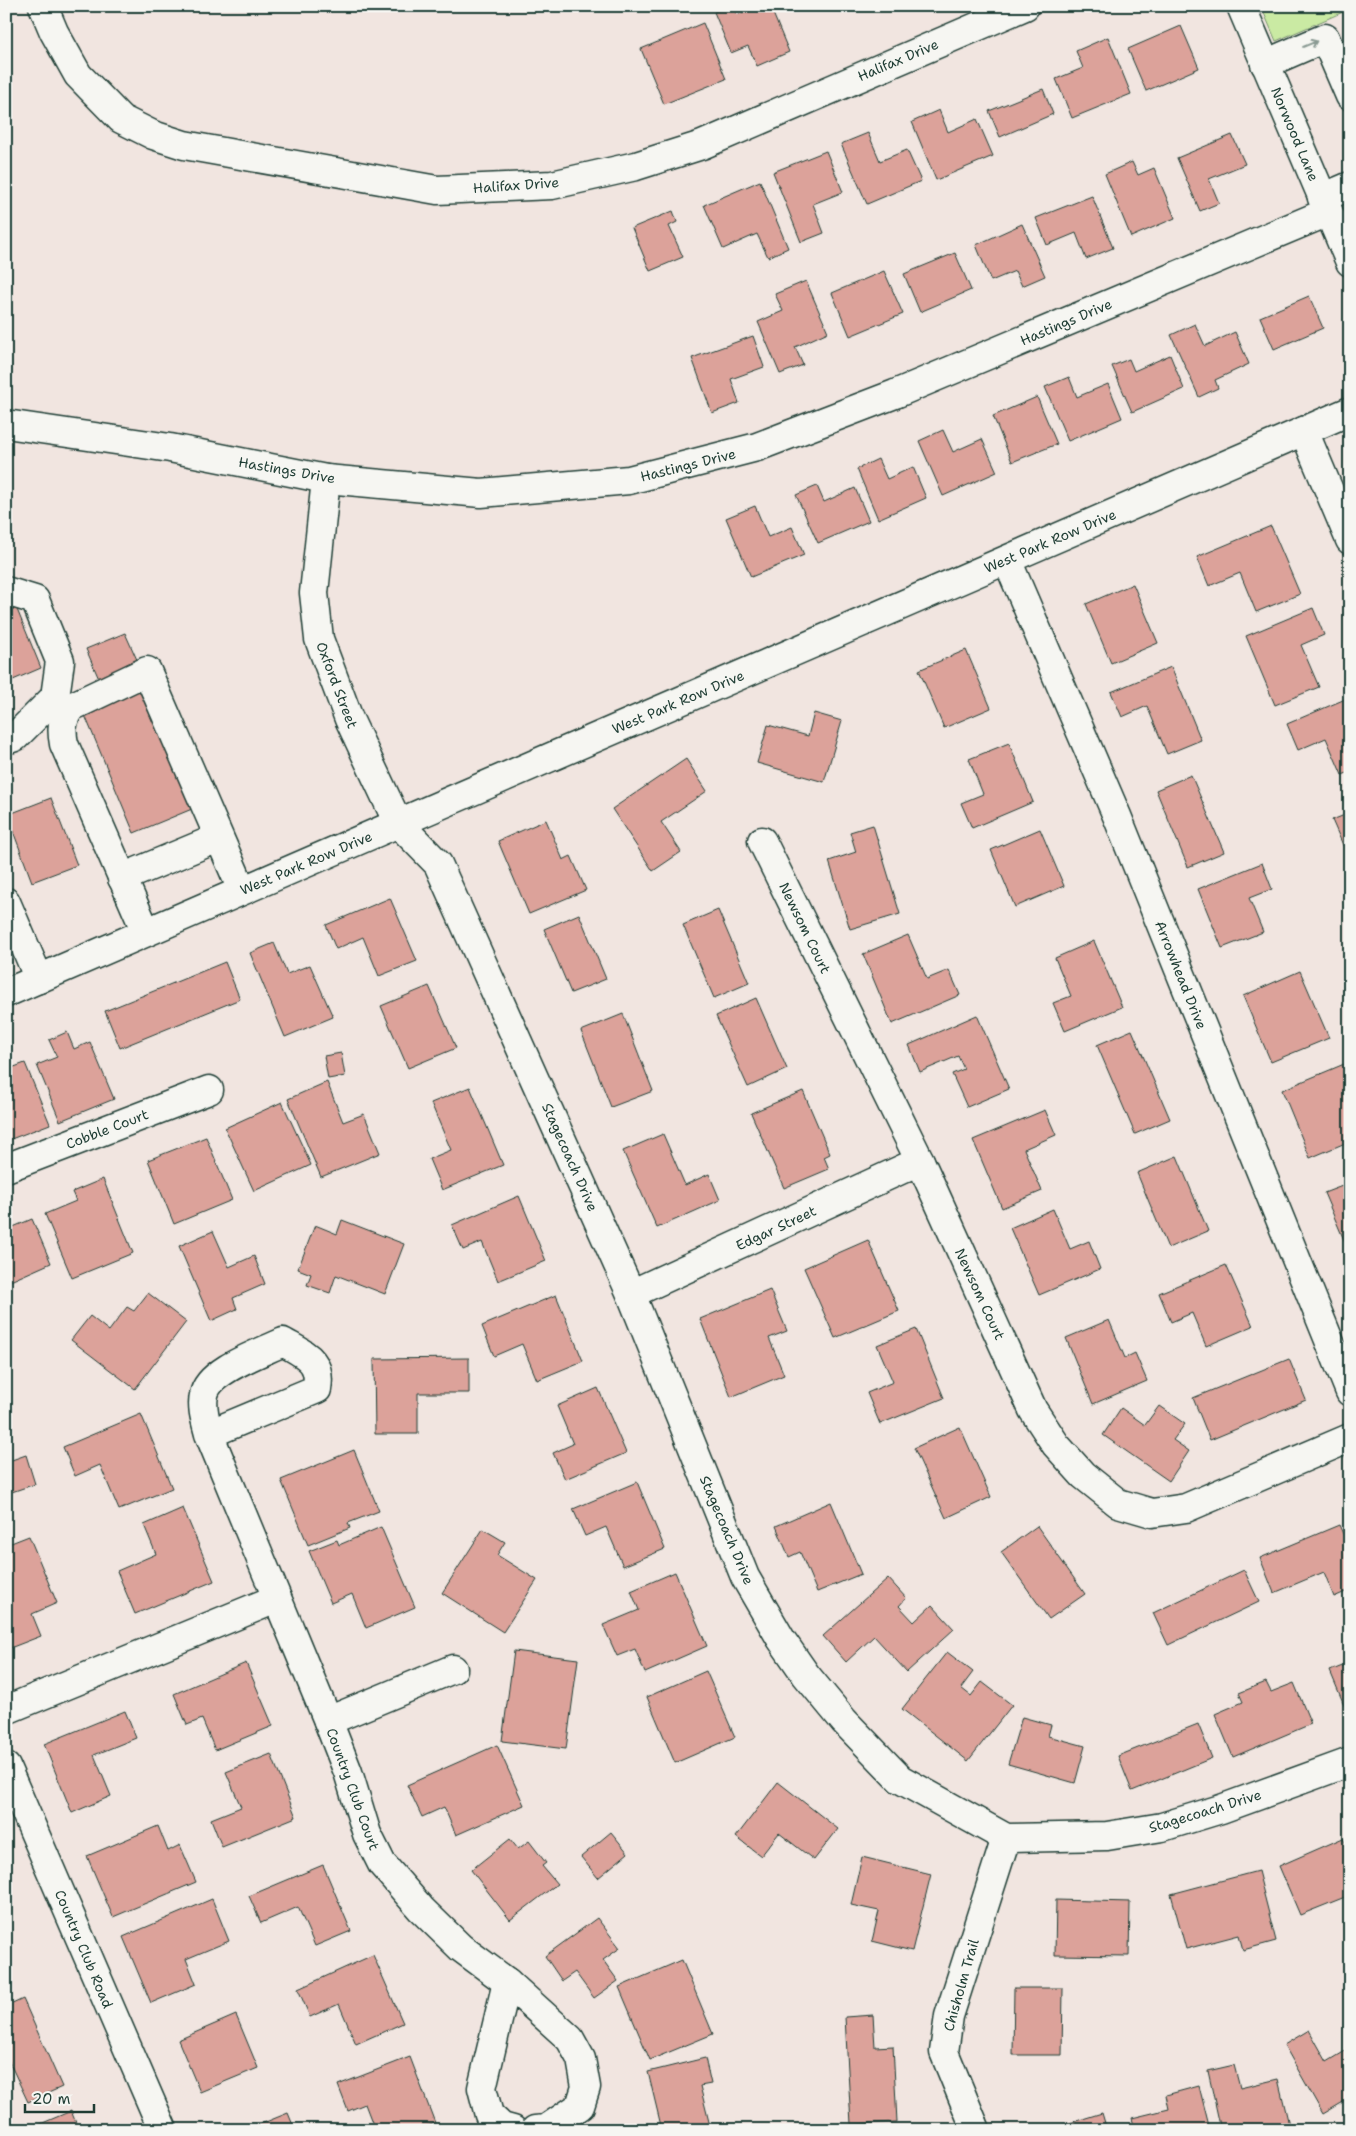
<svg xmlns="http://www.w3.org/2000/svg" width="1356" height="2136" viewBox="0 0 1356 2136" font-family="'Shantell Sans',sans-serif">
  <rect width="100%" height="100%" fill="#f1e5e0"/>
  <filter id="ink" filterUnits="userSpaceOnUse"><feTurbulence type="fractalNoise" baseFrequency=".02" numOctaves="2"/><feDisplacementMap in="SourceGraphic" scale="10" xChannelSelector="R" yChannelSelector="G"/><feConvolveMatrix kernelMatrix="1 2 1 2 8 2 1 2 1" color-interpolation-filters="sRGB"/></filter>
  <g filter="url(#ink)">
    <polygon fill="#caeaa3" stroke="#74946c" points="1261,6 1350,6 1350,9 1276,41"/>
    <g fill="#dca29a" stroke="#1f3d34">
      <polygon points="727,6 733,6 737,15 758,6 770,6 789,52 757,66 748,46 731,53 714,12"/>
      <polygon points="703,23 726,79 664,104 641,49"/>
      <polygon points="1181,26 1199,68 1146,91 1128,49"/>
      <polygon points="1108,37 1131,94 1072,118 1056,79 1083,68 1076,51"/>
      <polygon points="1043,89 1053,114 1000,137 989,111"/>
      <polygon points="939,110 948,132 977,119 993,156 936,180 912,122"/>
      <polygon points="868,133 880,161 907,150 921,181 867,204 841,144"/>
      <polygon points="1232,135 1245,164 1209,179 1219,203 1200,211 1177,158"/>
      <polygon points="826,151 843,192 813,204 824,233 801,242 773,172"/>
      <polygon points="1132,162 1138,175 1154,168 1175,218 1131,237 1105,174"/>
      <polygon points="760,181 788,248 768,257 757,234 723,249 704,205"/>
      <polygon points="1092,196 1113,248 1086,259 1076,233 1047,245 1036,218"/>
      <polygon points="673,211 677,222 669,226 683,257 650,271 632,228"/>
      <polygon points="1022,224 1045,276 1022,286 1015,271 991,281 976,245"/>
      <polygon points="955,253 971,290 920,312 904,274"/>
      <polygon points="884,271 903,314 850,336 832,293"/>
      <polygon points="806,281 828,332 795,347 803,365 780,374 758,322 783,311 775,294"/>
      <polygon points="1309,296 1323,328 1274,349 1260,317"/>
      <polygon points="1195,324 1205,346 1235,332 1249,364 1215,380 1218,388 1199,397 1171,335"/>
      <polygon points="753,336 764,367 731,379 739,403 712,413 692,358"/>
      <polygon points="1170,355 1184,389 1132,412 1112,366 1129,359 1134,371"/>
      <polygon points="1069,377 1077,397 1108,384 1122,418 1068,441 1045,387"/>
      <polygon points="1037,397 1057,444 1012,462 993,416"/>
      <polygon points="943,430 953,452 982,439 997,472 943,496 919,441"/>
      <polygon points="878,459 887,479 913,467 926,498 878,519 857,469"/>
      <polygon points="817,486 824,502 855,488 869,521 818,543 796,495"/>
      <polygon points="755,506 768,537 792,527 804,555 751,577 726,518"/>
      <polygon points="1271,526 1300,594 1256,612 1240,573 1209,586 1197,557"/>
      <polygon points="1133,584 1158,643 1111,663 1086,604"/>
      <polygon points="16,607 41,668 6,683 6,611"/>
      <polygon points="1313,608 1324,635 1301,645 1319,687 1275,705 1246,636"/>
      <polygon points="125,633 138,662 99,679 86,649"/>
      <polygon points="966,650 991,708 944,728 919,670"/>
      <polygon points="1171,667 1201,740 1167,754 1147,706 1122,717 1111,692"/>
      <polygon points="142,688 192,809 134,833 84,713"/>
      <polygon points="1350,697 1350,772 1342,775 1326,738 1298,750 1287,724"/>
      <polygon points="814,713 842,721 824,782 757,763 768,725 808,736"/>
      <polygon points="1009,743 1033,802 972,828 961,803 983,794 969,759"/>
      <polygon points="686,759 707,791 661,822 681,852 653,871 612,809"/>
      <polygon points="1191,775 1224,852 1188,867 1156,790"/>
      <polygon points="51,798 77,865 32,882 7,815"/>
      <polygon points="1350,813 1350,861 1332,820"/>
      <polygon points="546,820 563,860 571,856 586,890 529,914 498,841"/>
      <polygon points="873,825 900,914 850,929 829,861 856,852 850,832"/>
      <polygon points="1040,829 1064,886 1015,907 991,850"/>
      <polygon points="1262,863 1272,889 1249,898 1263,932 1222,948 1198,889"/>
      <polygon points="390,898 417,961 379,976 363,937 336,949 326,925"/>
      <polygon points="718,910 749,983 714,998 683,925"/>
      <polygon points="579,914 606,979 571,993 544,929"/>
      <polygon points="908,935 927,979 949,970 960,995 892,1024 863,954"/>
      <polygon points="1094,941 1122,1007 1065,1031 1053,1003 1071,996 1055,958"/>
      <polygon points="274,943 287,974 310,965 333,1017 285,1037 250,953"/>
      <polygon points="225,962 240,999 120,1048 105,1011"/>
      <polygon points="1300,971 1329,1038 1271,1062 1243,996"/>
      <polygon points="429,986 456,1048 408,1068 381,1006"/>
      <polygon points="756,998 787,1069 748,1087 716,1016"/>
      <polygon points="623,1014 653,1091 611,1107 581,1031"/>
      <polygon points="977,1015 1009,1089 967,1107 952,1074 964,1069 958,1056 920,1072 909,1045"/>
      <polygon points="1132,1030 1170,1119 1135,1134 1097,1045"/>
      <polygon points="67,1032 74,1049 90,1042 114,1099 60,1121 37,1065 57,1057 49,1040"/>
      <polygon points="341,1053 345,1076 328,1079 324,1056"/>
      <polygon points="1349,1062 1350,1141 1310,1158 1282,1090"/>
      <polygon points="25,1063 50,1124 6,1141 6,1070"/>
      <polygon points="327,1082 343,1122 364,1114 380,1153 321,1177 288,1099"/>
      <polygon points="470,1087 503,1165 442,1190 429,1159 451,1150 431,1103"/>
      <polygon points="803,1091 830,1154 824,1157 829,1169 784,1188 751,1113"/>
      <polygon points="282,1102 311,1165 254,1191 225,1128"/>
      <polygon points="1045,1110 1056,1135 1024,1149 1042,1191 1002,1208 973,1140"/>
      <polygon points="663,1134 685,1185 709,1174 720,1200 657,1228 623,1151"/>
      <polygon points="206,1137 232,1200 174,1224 148,1160"/>
      <polygon points="1177,1156 1208,1231 1168,1248 1137,1173"/>
      <polygon points="103,1179 133,1253 72,1278 45,1214 76,1201 72,1192"/>
      <polygon points="1350,1183 1350,1254 1324,1193"/>
      <polygon points="519,1196 546,1261 498,1281 482,1242 463,1250 452,1225"/>
      <polygon points="1053,1209 1070,1249 1089,1241 1100,1269 1039,1295 1010,1228"/>
      <polygon points="32,1219 51,1263 6,1283 6,1230"/>
      <polygon points="342,1220 404,1244 385,1294 336,1275 330,1293 307,1285 311,1274 298,1269 315,1225 337,1234"/>
      <polygon points="213,1231 229,1267 254,1256 265,1284 233,1298 237,1309 211,1321 179,1246"/>
      <polygon points="868,1240 899,1311 835,1338 804,1268"/>
      <polygon points="1226,1265 1253,1326 1206,1346 1192,1313 1171,1322 1159,1293"/>
      <polygon points="770,1290 787,1331 769,1338 784,1375 731,1397 700,1319"/>
      <polygon points="148,1293 186,1322 135,1389 71,1340 90,1316 109,1331 127,1307 134,1311"/>
      <polygon points="556,1295 583,1361 537,1380 522,1344 494,1356 482,1326"/>
      <polygon points="1109,1320 1125,1358 1135,1353 1147,1381 1093,1404 1066,1338"/>
      <polygon points="916,1329 944,1398 880,1424 867,1393 893,1382 877,1345"/>
      <polygon points="469,1358 469,1393 418,1393 418,1434 375,1434 374,1359"/>
      <polygon points="1289,1359 1306,1400 1210,1440 1193,1398"/>
      <polygon points="598,1388 626,1453 565,1479 553,1453 573,1444 557,1406"/>
      <polygon points="1159,1406 1185,1424 1173,1440 1189,1451 1169,1481 1103,1435 1121,1408 1145,1425"/>
      <polygon points="141,1414 172,1488 119,1510 100,1465 75,1476 63,1447"/>
      <polygon points="960,1427 991,1497 946,1518 914,1448"/>
      <polygon points="354,1450 379,1511 348,1523 350,1528 308,1545 281,1480"/>
      <polygon points="26,1455 35,1484 6,1494 6,1462"/>
      <polygon points="637,1482 665,1549 623,1566 606,1527 585,1536 573,1509"/>
      <polygon points="831,1502 861,1574 817,1592 800,1552 789,1557 776,1526"/>
      <polygon points="183,1508 214,1581 135,1614 117,1571 156,1554 144,1525"/>
      <polygon points="1339,1525 1350,1549 1350,1590 1334,1597 1324,1572 1274,1593 1260,1558"/>
      <polygon points="1037,1526 1085,1594 1049,1619 1001,1552"/>
      <polygon points="381,1527 415,1607 366,1628 352,1594 331,1603 309,1551 337,1540 339,1545"/>
      <polygon points="483,1529 505,1542 497,1555 537,1580 503,1632 442,1593"/>
      <polygon points="29,1536 57,1603 32,1614 41,1636 10,1648 6,1638 6,1545"/>
      <polygon points="1244,1570 1259,1602 1168,1645 1153,1613"/>
      <polygon points="675,1572 707,1646 645,1673 635,1649 617,1656 603,1625 639,1610 631,1591"/>
      <polygon points="888,1578 906,1598 899,1606 914,1622 932,1605 954,1629 907,1672 874,1636 846,1662 823,1636"/>
      <polygon points="514,1651 578,1659 566,1749 502,1741"/>
      <polygon points="947,1652 973,1672 961,1688 971,1696 982,1682 1012,1705 968,1761 902,1709"/>
      <polygon points="246,1663 273,1726 215,1750 202,1719 187,1725 174,1694"/>
      <polygon points="1350,1663 1350,1705 1345,1707 1330,1671"/>
      <polygon points="706,1671 735,1737 675,1763 647,1697"/>
      <polygon points="1266,1682 1271,1692 1294,1683 1311,1724 1233,1757 1215,1714 1243,1702 1239,1693"/>
      <polygon points="125,1711 136,1738 94,1755 111,1796 72,1813 44,1744"/>
      <polygon points="1022,1717 1051,1725 1048,1736 1085,1746 1075,1783 1008,1764"/>
      <polygon points="1198,1724 1212,1758 1132,1791 1118,1756"/>
      <polygon points="497,1745 524,1805 456,1835 444,1807 422,1817 407,1785"/>
      <polygon points="271,1754 296,1817 222,1847 211,1819 241,1807 226,1772"/>
      <polygon points="778,1782 838,1829 814,1860 779,1833 761,1856 736,1837"/>
      <polygon points="158,1826 168,1851 180,1845 196,1882 113,1917 87,1856"/>
      <polygon points="611,1832 628,1853 598,1878 581,1857"/>
      <polygon points="1343,1838 1350,1854 1350,1895 1300,1915 1279,1866"/>
      <polygon points="510,1839 518,1849 529,1841 546,1863 542,1866 557,1884 510,1920 471,1870"/>
      <polygon points="862,1857 931,1874 912,1951 872,1941 879,1911 851,1905"/>
      <polygon points="323,1865 351,1931 315,1946 298,1907 261,1923 249,1896"/>
      <polygon points="1258,1871 1276,1941 1243,1950 1239,1935 1186,1949 1171,1894"/>
      <polygon points="212,1899 229,1941 186,1959 196,1984 151,2003 123,1937"/>
      <polygon points="1056,1900 1130,1902 1129,1956 1055,1955"/>
      <polygon points="597,1918 620,1948 603,1960 618,1981 594,1998 575,1972 562,1981 545,1956"/>
      <polygon points="6,1951 11,1962 6,1964"/>
      <polygon points="373,1955 403,2023 356,2044 339,2004 310,2017 298,1989"/>
      <polygon points="682,1960 713,2034 650,2060 619,1987"/>
      <polygon points="1014,1988 1063,1988 1062,2055 1013,2055"/>
      <polygon points="23,1999 62,2087 28,2102 6,2055 6,2007"/>
      <polygon points="236,2015 258,2068 200,2092 178,2040"/>
      <polygon points="873,2015 875,2047 893,2046 897,2122 851,2124 845,2017"/>
      <polygon points="1309,2030 1327,2062 1347,2050 1350,2054 1350,2098 1323,2114 1284,2045"/>
      <polygon points="410,2057 435,2123 418,2130 375,2130 365,2104 348,2111 338,2085"/>
      <polygon points="705,2058 711,2084 700,2086 711,2130 662,2130 648,2072"/>
      <polygon points="1234,2065 1240,2088 1278,2079 1290,2129 1221,2130 1208,2071"/>
      <polygon points="1199,2086 1210,2130 1135,2130 1132,2118 1169,2109 1166,2095"/>
      <polygon points="71,2111 79,2130 40,2130 38,2125"/>
      <polygon points="288,2113 295,2130 246,2130"/>
      <polygon points="1102,2113 1107,2130 1047,2130"/>
    </g>
    <g fill="none" stroke-linecap="round" stroke-linejoin="round">
      <defs>
        <g id="minor">
          <polyline points="43,6 54,32 78,75 121,119 153,135 184,145 437,190 552,185 636,166 702,145 1025,6"/>
          <polyline points="1241,6 1350,262"/>
          <polyline points="1265,64 1325,38 1350,96"/>
          <polyline points="1322,198 1350,186"/>
          <polyline points="6,424 170,448 326,479 481,493 629,480 757,447 895,394 1328,212"/>
          <polyline points="1304,431 1350,540"/>
          <polyline points="326,479 314,593 319,639 349,719 398,823 438,864 631,1294 745,1577 781,1639 806,1675 844,1721 900,1779 1006,1838 1107,1836 1162,1827 1221,1809 1350,1762"/>
          <polyline points="1007,560 1117,816 1350,1392"/>
          <polyline points="6,591 35,600 60,661 55,697 15,737 6,740"/>
          <polyline points="762,841 920,1161 1033,1410 1056,1445 1083,1475 1118,1503 1152,1513 1186,1508 1350,1438"/>
          <polyline points="122,878 218,838"/>
          <polyline points="6,902 39,979"/>
          <path d="M146 932 64 744C61 729 62 719 71 707L147 671 242 890"/>
          <polyline points="6,1168 209,1090"/>
          <polyline points="631,1294 920,1161"/>
          <path d="M209 1434 317 1389C322 1360 305 1355 283 1342 261 1353 208 1370 204 1395 201 1408 206 1422 209 1434L328 1721 348 1772 367 1834 382 1864 421 1909 461 1948 507 1982"/>
          <polyline points="6,1710 276,1599"/>
          <polyline points="328,1721 453,1669"/>
          <polyline points="6,1767 163,2130"/>
          <polyline points="513,2130 502,2127 489,2115 482,2088 507,1982 570,2039 581,2059 586,2087 580,2106 546,2129 535,2130"/>
          <polyline points="976,2130 944,2052 949,2016 1006,1838"/>
        </g>
        <polyline id="major" points="6,993 1350,411"/>
      </defs>
      <use href="#minor" stroke="#1f3d34" stroke-width="31"/>
      <use href="#major" stroke="#1f3d34" stroke-width="31"/>
      <use href="#minor" stroke="#f6f6f2" stroke-width="28"/>
      <use href="#major" stroke="#f6f6f2" stroke-width="28"/>
    </g>
    <defs><path id="oneway-shaft" d="M-6 0H5M1.5-3L5.5 0L1.5 3" fill="none" stroke-width="1.6" stroke-linecap="round" stroke-linejoin="round" transform="scale(1.25)"/></defs>
    <use stroke="#8a9a93" href="#oneway-shaft" transform="translate(1310 44) rotate(-23)"/>
  </g>
  <g text-anchor="middle" dominant-baseline="central" stroke-width="5" stroke-linejoin="round" paint-order="stroke">
    <g font-size="14" fill="#1f3d34" stroke="#f6f6f2">
      <text transform="translate(898 60) rotate(-23)">Halifax Drive</text>
      <text transform="translate(1295 134) rotate(67)">Norwood Lane</text>
      <text transform="translate(516 185) rotate(-4)">Halifax Drive</text>
      <text transform="translate(1066 322) rotate(-23)">Hastings Drive</text>
      <text transform="translate(688 465) rotate(-14)">Hastings Drive</text>
      <text transform="translate(287 470) rotate(10)">Hastings Drive</text>
      <text transform="translate(1050 541) rotate(-23)">West Park Row Drive</text>
      <text transform="translate(337 685) rotate(69)">Oxford Street</text>
      <text transform="translate(678 702) rotate(-23)">West Park Row Drive</text>
      <text transform="translate(306 863) rotate(-23)">West Park Row Drive</text>
      <text transform="translate(805 928) rotate(64)">Newsom Court</text>
      <text transform="translate(1181 975) rotate(68)">Arrowhead Drive</text>
      <text transform="translate(107 1129) rotate(-21)">Cobble Court</text>
      <text transform="translate(570 1157) rotate(66)">Stagecoach Drive</text>
      <text transform="translate(776 1228) rotate(-25)">Edgar Street</text>
      <text transform="translate(980 1294) rotate(65)">Newsom Court</text>
      <text transform="translate(727 1530) rotate(67)">Stagecoach Drive</text>
      <text transform="translate(353 1789) rotate(70)">Country Club Court</text>
      <text transform="translate(1205 1811) rotate(-17)">Stagecoach Drive</text>
      <text transform="translate(84 1949) rotate(67)">Country Club Road</text>
      <text transform="translate(961 1985) rotate(-74)">Chisholm Trail</text>
    </g>
  </g>
  <rect width="1356" height="2136" fill="none" stroke="#f6f6f2" stroke-width="25"/>
  <rect x="12" y="12" width="1331" height="2111" fill="none" stroke="#1f3d34" stroke-width="2" filter="url(#ink)"/>
  <path d="M25 2104v8h69v-8" fill="none" stroke="#1f3d34" stroke-width="2.5"/>
  <text x="32" y="2104" font-size="15" fill="#1f3d34" stroke="#f6f6f2" stroke-width="4" paint-order="stroke">20 m</text>
</svg>
